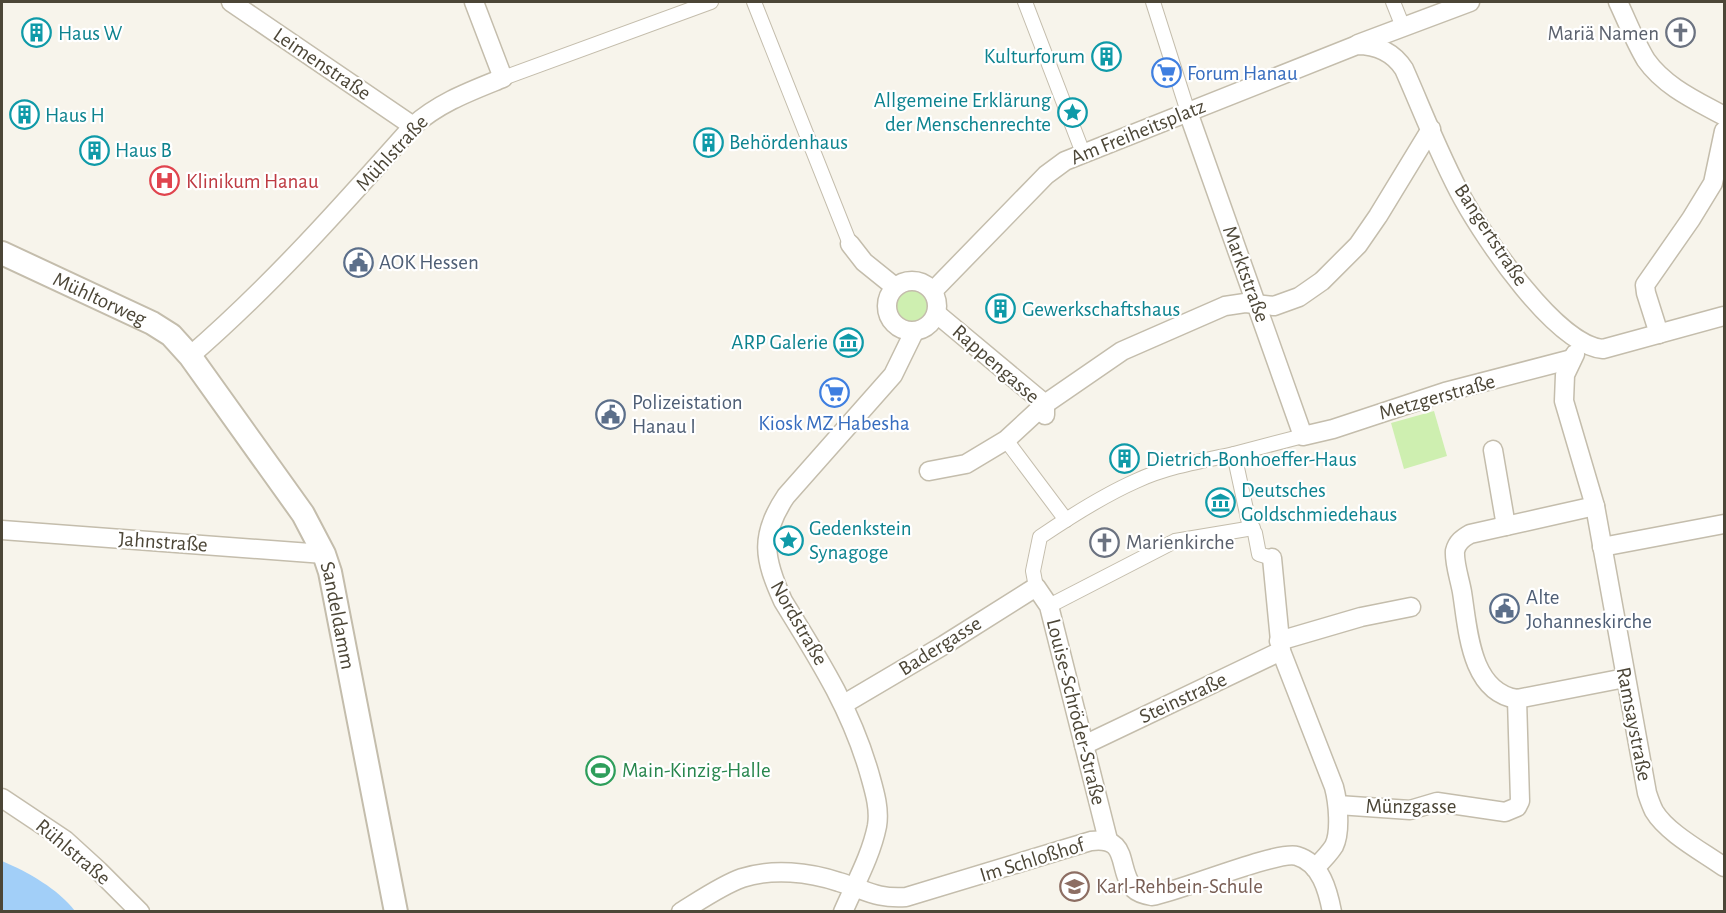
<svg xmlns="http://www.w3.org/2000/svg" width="1726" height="913" viewBox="0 0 1726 913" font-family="'Alegreya Sans',sans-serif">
  <rect width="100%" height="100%" fill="#f7f4eb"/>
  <g fill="#ceefb0">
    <circle cx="912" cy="306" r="16"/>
    <polygon points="1434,411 1447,456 1404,469 1391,423"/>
  </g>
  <path fill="#a2cff8" d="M2 861C28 872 58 889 75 911H2Z"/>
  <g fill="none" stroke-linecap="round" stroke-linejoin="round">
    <defs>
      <g id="pedestrian">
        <polyline points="754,2 850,244"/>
        <polyline points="1025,2 1083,153"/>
        <polyline points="1153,2 1188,112"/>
        <polyline points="1393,2 1403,27"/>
        <polyline points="503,78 711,2"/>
        <polyline points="1006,440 1066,520"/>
        <polyline points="1272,558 1259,554 1255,533 1249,523 1234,454 1303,436"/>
        <path d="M1036 587 1033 571 1040 537C1071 516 1102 496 1136 481 1166 467 1201 461 1234 454"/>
        <polyline points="1049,606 1175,541 1253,528"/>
      </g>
      <g id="minor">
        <polyline points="231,2 413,126"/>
        <path d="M1618 2C1627 21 1635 42 1646 60 1665 87 1697 101 1724 116"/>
        <polyline points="1358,44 1470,2"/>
        <polyline points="1188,112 1303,436 1333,429 1445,392 1572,359"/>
        <polyline points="850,244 864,262 895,287"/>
        <circle cx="912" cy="306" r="25"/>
        <path d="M933 291 1046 175 1065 161 1357 45C1377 45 1393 52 1404 69 1423 112 1440 157 1463 199 1485 239 1556 345 1603 349L1724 316"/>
        <polyline points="937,314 1045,404 1045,415"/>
        <polyline points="1659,334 1646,293 1645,285 1691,219 1713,183 1724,131"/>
        <path d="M1575 354 1565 375 1564 401 1595 506 1647 793C1649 799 1651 805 1654 811 1667 833 1703 852 1724 867"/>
        <path d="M190 356C271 286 342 206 413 126 440 102 471 91 503 78L474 2"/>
        <polyline points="1493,450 1506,526"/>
        <polyline points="929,471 966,464 1006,440 1045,404 1122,351 1225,306 1245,303 1274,306 1299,297 1322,281 1358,245 1378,216 1431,129"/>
        <path d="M1595 506 1470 534C1463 538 1457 542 1455 551 1454 563 1460 580 1462 592 1468 629 1470 692 1517 699L1625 678"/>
        <polyline points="2,530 324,554"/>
        <polyline points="1602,547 1724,524"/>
        <path d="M1272 558 1281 651 1334 787C1338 802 1341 832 1334 846 1329 854 1322 861 1315 868"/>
        <polyline points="1279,641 1361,617 1411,607"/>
        <polyline points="844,704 944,645 1036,587 1049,606 1108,840"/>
        <polyline points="1084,745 1281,651"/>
        <polyline points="2,798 65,840 99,871 140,912"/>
        <polyline points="1338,805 1410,810 1437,802 1505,812 1517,807 1520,801 1517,699"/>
        <path d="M681 912C699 901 722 885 742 878 773 868 809 872 839 882 866 890 876 899 906 897L1091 841C1131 836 1116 869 1134 889 1138 893 1146 895 1152 896 1180 891 1278 850 1297 856 1321 863 1328 891 1332 912"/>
        <path d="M843 912C855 884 871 856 877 826 880 808 874 790 869 772 850 707 818 658 783 601 764 559 759 536 786 496L893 375 914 332"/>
      </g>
      <g id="tertiary">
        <path id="s1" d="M2 253 152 323 171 335 190 356 303 514 324 554 330 572 396 912"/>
      </g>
    </defs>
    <use href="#pedestrian" stroke="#c4bdac" stroke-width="16"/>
    <use href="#minor" stroke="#c4bdac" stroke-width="21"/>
    <use href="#tertiary" stroke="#c4bdac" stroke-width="26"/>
    <use href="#pedestrian" stroke="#fff" stroke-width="14"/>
    <use href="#minor" stroke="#fff" stroke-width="18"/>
    <use href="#tertiary" stroke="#fff" stroke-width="22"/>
  </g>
  <defs>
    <symbol id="building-ring" viewBox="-11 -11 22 22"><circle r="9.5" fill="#fff" stroke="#0f9aa8" stroke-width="1.5"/><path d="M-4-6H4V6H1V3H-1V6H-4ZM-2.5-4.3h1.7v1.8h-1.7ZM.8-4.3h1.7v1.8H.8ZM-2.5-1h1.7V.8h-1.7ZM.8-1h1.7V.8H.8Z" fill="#0f9aa8"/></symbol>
    <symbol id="church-ring" viewBox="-11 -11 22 22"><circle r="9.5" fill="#fff" stroke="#6b7280" stroke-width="1.5"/><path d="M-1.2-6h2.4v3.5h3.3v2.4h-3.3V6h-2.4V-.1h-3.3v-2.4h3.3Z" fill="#6b7280"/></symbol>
    <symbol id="supermarket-ring" viewBox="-11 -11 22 22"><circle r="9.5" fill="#fff" stroke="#3f7fe0" stroke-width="1.5"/><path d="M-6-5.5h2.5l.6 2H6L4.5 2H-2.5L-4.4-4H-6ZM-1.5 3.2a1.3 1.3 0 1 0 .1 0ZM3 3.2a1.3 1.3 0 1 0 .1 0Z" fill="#3f7fe0"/></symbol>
    <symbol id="sight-ring" viewBox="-11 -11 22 22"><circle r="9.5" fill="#fff" stroke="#0f9aa8" stroke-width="1.5"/><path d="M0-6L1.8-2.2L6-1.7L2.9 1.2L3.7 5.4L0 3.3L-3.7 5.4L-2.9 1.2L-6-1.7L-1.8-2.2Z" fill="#0f9aa8"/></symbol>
    <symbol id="hospital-ring" viewBox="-11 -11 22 22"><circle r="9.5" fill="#fff" stroke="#e0444e" stroke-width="1.5"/><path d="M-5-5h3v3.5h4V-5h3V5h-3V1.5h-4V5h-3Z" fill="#e0444e"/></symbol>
    <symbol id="civic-ring" viewBox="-11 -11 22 22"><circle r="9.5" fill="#fff" stroke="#5c6f8a" stroke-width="1.5"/><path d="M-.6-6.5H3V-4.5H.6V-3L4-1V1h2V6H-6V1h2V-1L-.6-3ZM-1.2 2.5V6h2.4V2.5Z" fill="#5c6f8a"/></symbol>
    <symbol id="museum-ring" viewBox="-11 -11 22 22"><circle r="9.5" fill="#fff" stroke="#0f9aa8" stroke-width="1.5"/><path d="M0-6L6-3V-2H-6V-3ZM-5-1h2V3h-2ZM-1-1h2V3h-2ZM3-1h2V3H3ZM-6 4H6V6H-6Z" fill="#0f9aa8"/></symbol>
    <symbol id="stadium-ring" viewBox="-11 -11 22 22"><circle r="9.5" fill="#fff" stroke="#2e9e5b" stroke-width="1.5"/><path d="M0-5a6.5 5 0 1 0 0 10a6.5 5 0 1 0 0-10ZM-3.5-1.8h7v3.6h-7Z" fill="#2e9e5b"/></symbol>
    <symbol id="school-ring" viewBox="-11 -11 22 22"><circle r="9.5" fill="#fff" stroke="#8d6e63" stroke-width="1.5"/><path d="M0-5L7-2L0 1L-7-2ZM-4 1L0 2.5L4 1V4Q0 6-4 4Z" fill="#8d6e63"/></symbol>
  </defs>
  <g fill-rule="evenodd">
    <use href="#building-ring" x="20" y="16" width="33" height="33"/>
    <use href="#church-ring" x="1664" y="16" width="33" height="33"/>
    <use href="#building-ring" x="1090" y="40" width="33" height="33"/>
    <use href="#supermarket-ring" x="1150" y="56" width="33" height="33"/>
    <use href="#sight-ring" x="1056" y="96" width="33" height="33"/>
    <use href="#building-ring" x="8" y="98" width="33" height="33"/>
    <use href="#building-ring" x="692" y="126" width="33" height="33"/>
    <use href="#building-ring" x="78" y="134" width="33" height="33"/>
    <use href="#hospital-ring" x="148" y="164" width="33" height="33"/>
    <use href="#civic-ring" x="342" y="246" width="33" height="33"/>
    <use href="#building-ring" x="984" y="292" width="33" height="33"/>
    <use href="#museum-ring" x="832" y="326" width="33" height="33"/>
    <use href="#supermarket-ring" x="818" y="376" width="33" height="33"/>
    <use href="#civic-ring" x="594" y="398" width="33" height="33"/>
    <use href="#building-ring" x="1108" y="442" width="33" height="33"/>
    <use href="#museum-ring" x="1204" y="486" width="33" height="33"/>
    <use href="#sight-ring" x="772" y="524" width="33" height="33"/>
    <use href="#church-ring" x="1088" y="526" width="33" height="33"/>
    <use href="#civic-ring" x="1488" y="592" width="33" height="33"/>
    <use href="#stadium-ring" x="584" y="754" width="33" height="33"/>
    <use href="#school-ring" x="1058" y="870" width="33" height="33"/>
  </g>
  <g text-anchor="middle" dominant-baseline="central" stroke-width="4.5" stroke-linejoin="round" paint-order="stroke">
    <g font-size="21" fill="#0d838f" stroke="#fff" text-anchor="start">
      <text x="58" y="33">Haus W</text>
      <text x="1085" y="56" text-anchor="end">Kulturforum</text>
      <text x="1051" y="100" text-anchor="end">Allgemeine Erklärung<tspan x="1051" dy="24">der Menschenrechte</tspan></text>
      <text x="45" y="115">Haus H</text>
      <text x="729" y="142">Behördenhaus</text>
      <text x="115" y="150">Haus B</text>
      <text x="1022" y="309">Gewerkschaftshaus</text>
      <text x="828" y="342" text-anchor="end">ARP Galerie</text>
      <text x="1146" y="459">Dietrich-Bonhoeffer-Haus</text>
      <text x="1241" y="490">Deutsches<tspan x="1241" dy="24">Goldschmiedehaus</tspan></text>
      <text x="809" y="528">Gedenkstein<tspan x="809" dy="24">Synagoge</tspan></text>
    </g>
    <g font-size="21" fill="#5b616d" stroke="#fff" text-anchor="end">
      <text x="1659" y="33">Mariä Namen</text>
      <text x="1126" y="542" text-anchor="start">Marienkirche</text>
    </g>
    <g font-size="21" fill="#4c4637" stroke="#fff">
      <text transform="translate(322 64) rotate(34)">Leimenstraße</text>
      <text transform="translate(1138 132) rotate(-22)">Am Freiheitsplatz</text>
      <text transform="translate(392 153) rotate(-47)">Mühlstraße</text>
      <text transform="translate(1491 235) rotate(57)">Bangertstraße</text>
      <text transform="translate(1246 274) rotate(70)">Marktstraße</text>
      <text stroke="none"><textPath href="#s1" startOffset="108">Mühltorweg</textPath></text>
      <text transform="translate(996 364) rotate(41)">Rappengasse</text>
      <text transform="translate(1437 397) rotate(-16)">Metzgerstraße</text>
      <text transform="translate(163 542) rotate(4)">Jahnstraße</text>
      <text stroke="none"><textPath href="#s1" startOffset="519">Sandeldamm</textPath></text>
      <text transform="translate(799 623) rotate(60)">Nordstraße</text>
      <text transform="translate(940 646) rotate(-32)">Badergasse</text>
      <text transform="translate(1183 698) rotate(-25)">Steinstraße</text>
      <text transform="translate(1076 712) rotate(76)">Louise-Schröder-Straße</text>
      <text transform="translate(1634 724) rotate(79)">Ramsaystraße</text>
      <text x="1411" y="806">Münzgasse</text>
      <text transform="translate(73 852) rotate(40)">Rühlstraße</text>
      <text transform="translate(1032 860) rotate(-17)">Im Schloßhof</text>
    </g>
    <g font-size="21" fill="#366cbe" stroke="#fff" text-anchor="start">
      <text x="1187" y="73">Forum Hanau</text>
      <text x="834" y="423" text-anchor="middle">Kiosk MZ Habesha</text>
    </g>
    <g font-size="21" fill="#be3a42" stroke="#fff" text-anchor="start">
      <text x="186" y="181">Klinikum Hanau</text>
    </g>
    <g font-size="21" fill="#4e5e75" stroke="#fff" text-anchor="start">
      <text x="379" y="262">AOK Hessen</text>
      <text x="632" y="402">Polizeistation<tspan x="632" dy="24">Hanau I</tspan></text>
      <text x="1526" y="597">Alte<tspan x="1526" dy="24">Johanneskirche</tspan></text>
    </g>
    <g font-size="21" fill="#27864d" stroke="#fff" text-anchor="start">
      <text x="622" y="770">Main-Kinzig-Halle</text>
    </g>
    <g font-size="21" fill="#785e54" stroke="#fff" text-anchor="start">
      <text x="1096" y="886">Karl-Rehbein-Schule</text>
    </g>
  </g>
  <rect width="1726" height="913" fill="none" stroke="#4c4637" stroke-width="6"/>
</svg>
